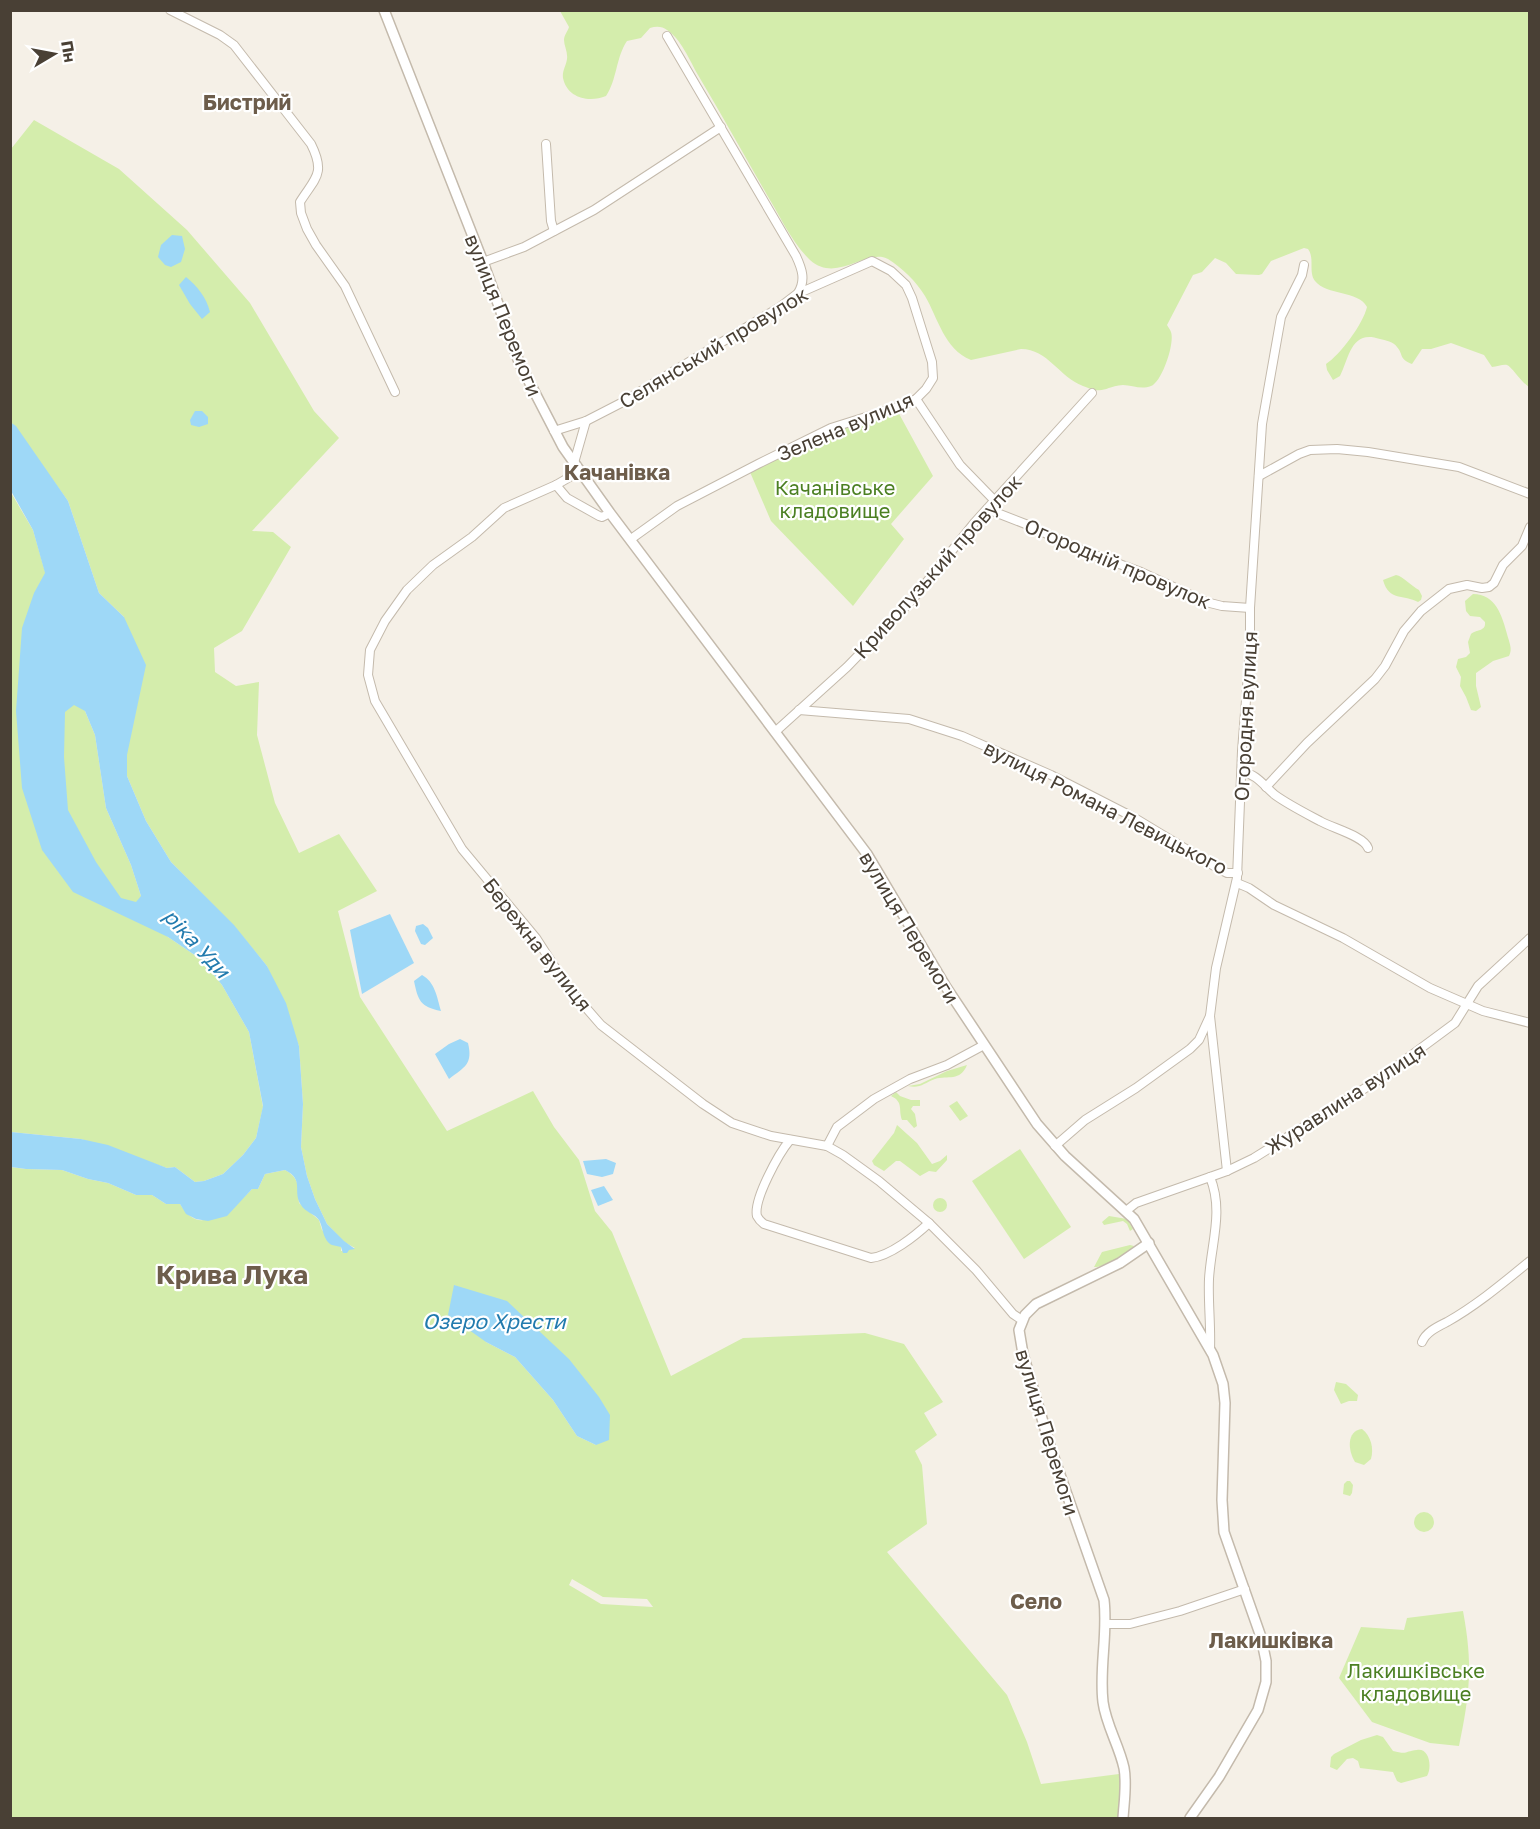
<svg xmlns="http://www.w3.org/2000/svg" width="1540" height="1829" viewBox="0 0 1540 1829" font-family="'Golos Text',sans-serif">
  <rect width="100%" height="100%" fill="#f5f0e7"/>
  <g fill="#d4edac" fill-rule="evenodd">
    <path d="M560 11H1529V387C1521 382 1512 367 1507 365 1503 364 1497 367 1492 367L1484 355 1451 343 1431 349H1422L1412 364C1398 358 1404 355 1397 347 1394 342 1385 340 1380 339 1351 329 1349 358 1340 376L1333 380 1327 370 1326 364C1340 355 1363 324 1367 307 1358 290 1327 296 1315 281 1308 272 1315 258 1308 249L1304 248 1271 261 1262 274 1259 275 1236 274 1226 263 1215 258 1202 272 1193 275 1167 325C1168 327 1170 329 1171 332 1175 343 1162 382 1151 386 1141 390 1132 385 1123 385 1103 387 1105 395 1083 386 1059 377 1048 349 1021 349L971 360C944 349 938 318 925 296 916 281 902 268 888 259 866 248 837 284 810 260 792 243 780 216 767 195 744 155 722 115 698 75 690 61 681 39 667 30 662 26 656 26 650 28L641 38 627 41C616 57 617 80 606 96 589 103 567 98 563 78 562 71 566 66 567 59 568 52 564 46 564 40 564 35 568 31 569 27Z"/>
    <path d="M34 120 119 169 187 230 250 303 314 411 339 438 252 531 273 532 291 547 242 631 214 648 215 672 236 686 259 682 257 735 275 803 299 853 339 834 377 891 338 911 360 997 447 1131 533 1091 554 1127 579 1160 595 1211 612 1232 671 1376 743 1338 865 1333 904 1344 943 1402 924 1413 937 1435 915 1451 922 1465 927 1524 887 1552 1007 1695 1027 1742 1041 1784 1119 1774 1125 1793 1120 1818H11L10 1167 26 1169 62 1170 88 1179 108 1183 136 1195H152L166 1204H180C193 1224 203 1224 223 1212 235 1205 243 1199 252 1189H258L265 1174 285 1170C300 1178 298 1187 299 1203L319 1220 322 1230 341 1247V1251L355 1248 344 1242 327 1224 315 1199 307 1176 301 1147 303 1104 299 1046 267 966 234 926 171 862 146 821 127 776 124 617 99 593 68 501 11 422V149ZM455 1285 596 1445 577 1436 553 1400 515 1357 486 1342ZM572 1579 603 1597 647 1599 653 1607 601 1604 569 1585Z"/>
    <polygon points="897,410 933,476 891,524 904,539 853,606 771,521 750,472 825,433"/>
    <polygon points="10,491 33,530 85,711 95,735 106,808 131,865 141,896 168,937 202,960 222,985 249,1032 263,1107 256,1138 243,1155 223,1174 204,1181 195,1182 175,1167 167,1168 81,1139 11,1132"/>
    <path d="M1396 575C1403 576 1411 586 1419 590L1422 596 1421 600 1418 602C1404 594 1389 602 1383 580Z"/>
    <path d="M1473 594C1496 594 1502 616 1507 634 1509 642 1513 649 1509 656L1493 661 1476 673V686L1481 707 1476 711 1471 710 1466 697 1460 686 1461 677 1456 667 1458 659 1466 657 1470 653 1468 642 1471 634C1476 629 1486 632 1485 622L1480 617 1470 616 1466 611 1465 601Z"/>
    <path d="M967 1065C960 1082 948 1075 935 1079 924 1083 920 1089 908 1086L920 1084 947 1071Z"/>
    <path d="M896 1092 900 1096 911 1100H920V1106H913L911 1109 915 1114 917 1126 914 1128 907 1120H902C898 1110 904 1102 891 1096Z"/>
    <polygon points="957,1101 968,1116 960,1121 949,1106"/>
    <polygon points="897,1125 917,1143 932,1164 940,1161 947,1155 947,1160 936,1172 929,1171 920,1176 900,1161 896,1161 884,1171 874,1165 872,1161 894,1133"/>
    <polygon points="1020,1149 1071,1227 1024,1259 972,1181"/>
    <circle cx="940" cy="1205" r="7"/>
    <polygon points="1109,1216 1127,1219 1133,1229 1130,1231 1127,1224 1123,1221 1104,1225 1102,1222"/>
    <path d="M1130 1245 1134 1246C1128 1254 1102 1268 1094 1267L1102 1252Z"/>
    <polygon points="1336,1382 1346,1384 1358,1395 1357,1401 1349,1401 1341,1404 1334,1390"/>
    <path d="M1362 1429C1371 1436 1374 1448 1371 1459L1364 1465 1355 1462C1348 1451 1346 1431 1362 1429Z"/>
    <polygon points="1347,1481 1350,1481 1353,1485 1352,1493 1350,1496 1343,1494 1344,1484"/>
    <circle cx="1424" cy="1522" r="10"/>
    <path d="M1463 1611C1473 1664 1470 1694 1459 1746L1430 1743 1372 1722 1339 1678 1361 1627 1404 1630 1407 1618Z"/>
    <path d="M1377 1735 1383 1737 1393 1751C1408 1755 1405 1751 1417 1750 1430 1748 1432 1768 1427 1776L1401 1783 1397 1781 1393 1772 1360 1768 1358 1761 1353 1758 1347 1759 1337 1770 1330 1767 1331 1757 1334 1754 1361 1740Z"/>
  </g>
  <g fill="#9ed8f7" fill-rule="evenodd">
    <polygon points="172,235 182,236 185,249 181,262 171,267 165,265 158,257 161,245"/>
    <path d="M186 277C198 287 206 297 210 312L202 319 190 304 179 285Z"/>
    <polygon points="195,411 202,411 208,417 208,424 199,427 191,425 190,420"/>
    <path d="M10 422 16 426 68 501 99 593 124 617 146 665 127 755V776L146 821 171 862 234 925 267 966 286 1003 299 1046 303 1104 301 1147 307 1176 315 1199 327 1224 344 1241 355 1249 349 1250 347 1253H343L341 1247C338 1246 335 1246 332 1245 323 1241 323 1227 319 1220 315 1214 305 1212 301 1205 292 1191 305 1180 285 1170L265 1174 258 1189H252L227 1216 208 1221 196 1219 186 1214 180 1204H166L152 1195H136L108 1183 88 1179 62 1170 26 1169 11 1167V1132L81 1139 108 1145 167 1168 175 1167 195 1182 204 1181 223 1174 243 1155 256 1138 263 1106 249 1032 222 985 202 960 168 937 73 892 42 850 22 788 16 711 22 628 34 593 45 573 33 530 11 491ZM74 705 85 711 95 735 106 808 131 865 141 896 136 902 121 898 96 862 68 810 64 757 65 712Z"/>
    <polygon points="390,914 414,963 362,994 350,930"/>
    <polygon points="423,924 428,928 433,938 425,945 421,944 415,931 416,926"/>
    <path d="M422 975C435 982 437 997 441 1011 420 1007 418 1000 414 981Z"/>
    <path d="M460 1039 468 1043C473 1064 465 1067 449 1079L435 1054 449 1044Z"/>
    <polygon points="606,1159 616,1163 613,1174 602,1177 587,1174 583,1161"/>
    <polygon points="604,1186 613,1200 598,1206 591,1190"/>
    <polygon points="454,1285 507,1301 569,1359 599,1397 610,1415 609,1440 596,1445 577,1436 553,1400 515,1357 486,1342 448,1315"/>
  </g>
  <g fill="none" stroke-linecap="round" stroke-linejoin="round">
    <defs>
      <g id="minor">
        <path d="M170 10 220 35 234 45 311 144C326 174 315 178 300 202L301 213 307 229 316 245 345 286 395 392"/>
        <path d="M667 36 796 256C802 269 806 280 798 293"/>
        <polyline points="546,144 551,221 554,231"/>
        <polyline points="483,262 524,247 594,210 721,127"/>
        <polyline points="916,399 960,465 995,501"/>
        <polyline points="554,431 586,421 621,403 780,307 797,294 872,261 891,271 906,285 912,298 932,362 933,378 926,389 916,399 904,405 831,428 758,464 677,506 631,539"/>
        <polyline points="574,463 586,421"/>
        <polyline points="580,471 556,485 504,508 472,537 433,565 407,590 385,621 370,650 368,675 375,701 462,849 536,938 567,986 601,1025 703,1104 732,1123 771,1136 827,1146 843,1155 879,1181 929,1223 976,1270 1013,1314 1022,1320"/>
        <polyline points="1259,476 1299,454 1310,450 1337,449 1368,452 1459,467 1530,494"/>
        <polyline points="556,485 567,498 599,516 602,517 610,513"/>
        <polyline points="987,509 1028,525 1076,548 1141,572 1206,602 1222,606 1250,608"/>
        <polyline points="799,710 909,719 962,736 1051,775 1133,817 1219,869 1227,873 1238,873"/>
        <polyline points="775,732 847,667 913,599 975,522 1092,393"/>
        <path d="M1242 772C1257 774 1264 786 1275 795 1289 805 1305 813 1320 821 1332 828 1364 836 1368 848"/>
        <polyline points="1266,787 1307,743 1375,679 1385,666 1404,631 1421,611 1449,589 1467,585 1482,588 1489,587 1494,583 1503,565 1522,546 1530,527"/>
        <polyline points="1237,883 1249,888 1274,905 1343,938 1430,988 1483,1011 1530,1023"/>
        <path d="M790 1140C779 1153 753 1200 757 1216 759 1220 760 1221 764 1224L871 1258C890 1256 915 1236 929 1223"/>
        <polyline points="827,1146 837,1127 874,1099 910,1079 947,1065 984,1045"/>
        <polyline points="1055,1146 1085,1120 1136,1088 1190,1049 1199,1040 1210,1016"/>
        <polyline points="1227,1171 1210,1016 1216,968 1237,878 1242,751 1250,649 1250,608 1262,424 1281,317 1302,275 1304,265"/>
        <path d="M1210 1177C1224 1211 1211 1244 1209 1279 1208 1302 1211 1326 1210 1349"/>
        <polyline points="1126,1211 1136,1203 1227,1171 1254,1158 1378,1080 1455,1023 1478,986 1530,938"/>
        <path d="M1422 1342C1426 1332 1437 1327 1447 1322 1477 1305 1503 1283 1530 1261"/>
        <polyline points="1105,1624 1130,1624 1180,1611 1245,1589"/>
      </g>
      <g id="tertiary">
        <polyline points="384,10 483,262 519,362 563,447 610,513 867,854 946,987 1037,1124 1065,1156 1134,1219 1213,1355 1223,1384 1225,1403 1222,1500 1224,1532 1261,1637 1266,1661 1266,1682 1258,1710 1219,1777 1190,1818"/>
        <path d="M1123 1818C1124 1802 1127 1784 1124 1768 1119 1745 1106 1725 1103 1702 1099 1668 1108 1634 1104 1600L1051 1449 1023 1354 1019 1330 1025 1315 1036 1304 1120 1263 1149 1243"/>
      </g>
    </defs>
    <use href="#minor" stroke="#c4baac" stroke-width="10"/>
    <use href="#tertiary" stroke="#c4baac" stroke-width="12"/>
    <use href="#minor" stroke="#fff" stroke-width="8"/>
    <use href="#tertiary" stroke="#fff" stroke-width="9"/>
  </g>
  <g text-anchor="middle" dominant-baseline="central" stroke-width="4.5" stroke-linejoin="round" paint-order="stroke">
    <g font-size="20" fill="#494035" stroke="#fff">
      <text transform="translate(504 315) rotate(68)">вулиця Перемоги</text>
      <text transform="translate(713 347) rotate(-31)">Селянський провулок</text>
      <text transform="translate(845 426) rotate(-23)">Зелена вулиця</text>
      <text transform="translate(1118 563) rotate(23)">Огородній провулок</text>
      <text transform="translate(937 566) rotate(-48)">Криволузький провулок</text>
      <text transform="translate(1245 716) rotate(-87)">Огородня вулиця</text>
      <text transform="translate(1106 807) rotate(27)">вулиця Романа Левицького</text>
      <text transform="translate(910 927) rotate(59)">вулиця Перемоги</text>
      <text transform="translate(538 944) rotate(52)">Бережна вулиця</text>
      <text transform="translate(1345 1098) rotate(-33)">Журавлина вулиця</text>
      <text transform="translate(1048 1432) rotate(73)">вулиця Перемоги</text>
    </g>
    <g font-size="20" fill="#4c8023" stroke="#fff">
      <text x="835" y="487">Качанівське<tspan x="835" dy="23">кладовище</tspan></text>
      <text x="1416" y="1670">Лакишківське<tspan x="1416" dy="23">кладовище</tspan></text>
    </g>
    <g font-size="21" font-weight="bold" fill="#6d5d4b" stroke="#fff">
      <text x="247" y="102">Бистрий</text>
      <text x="617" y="472">Качанівка</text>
      <text x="1036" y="1601">Село</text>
      <text x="1271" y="1640">Лакишківка</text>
    </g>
    <g font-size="21" font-style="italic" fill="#227bae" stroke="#fff">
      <text transform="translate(197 943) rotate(47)">ріка Уди</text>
      <text x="494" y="1321">Озеро Хрести</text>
    </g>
    <g font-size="26" font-weight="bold" fill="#6d5d4b" stroke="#fff">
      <text x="232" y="1274">Крива Лука</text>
    </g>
  </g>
  <rect width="1540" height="1829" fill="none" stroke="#494035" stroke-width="24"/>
  <g transform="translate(54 54) rotate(80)" stroke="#ffffff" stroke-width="4.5" paint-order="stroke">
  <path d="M0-4.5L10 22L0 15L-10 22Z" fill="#494035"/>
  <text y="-9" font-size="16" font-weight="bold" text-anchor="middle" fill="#494035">Пн</text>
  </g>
</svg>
